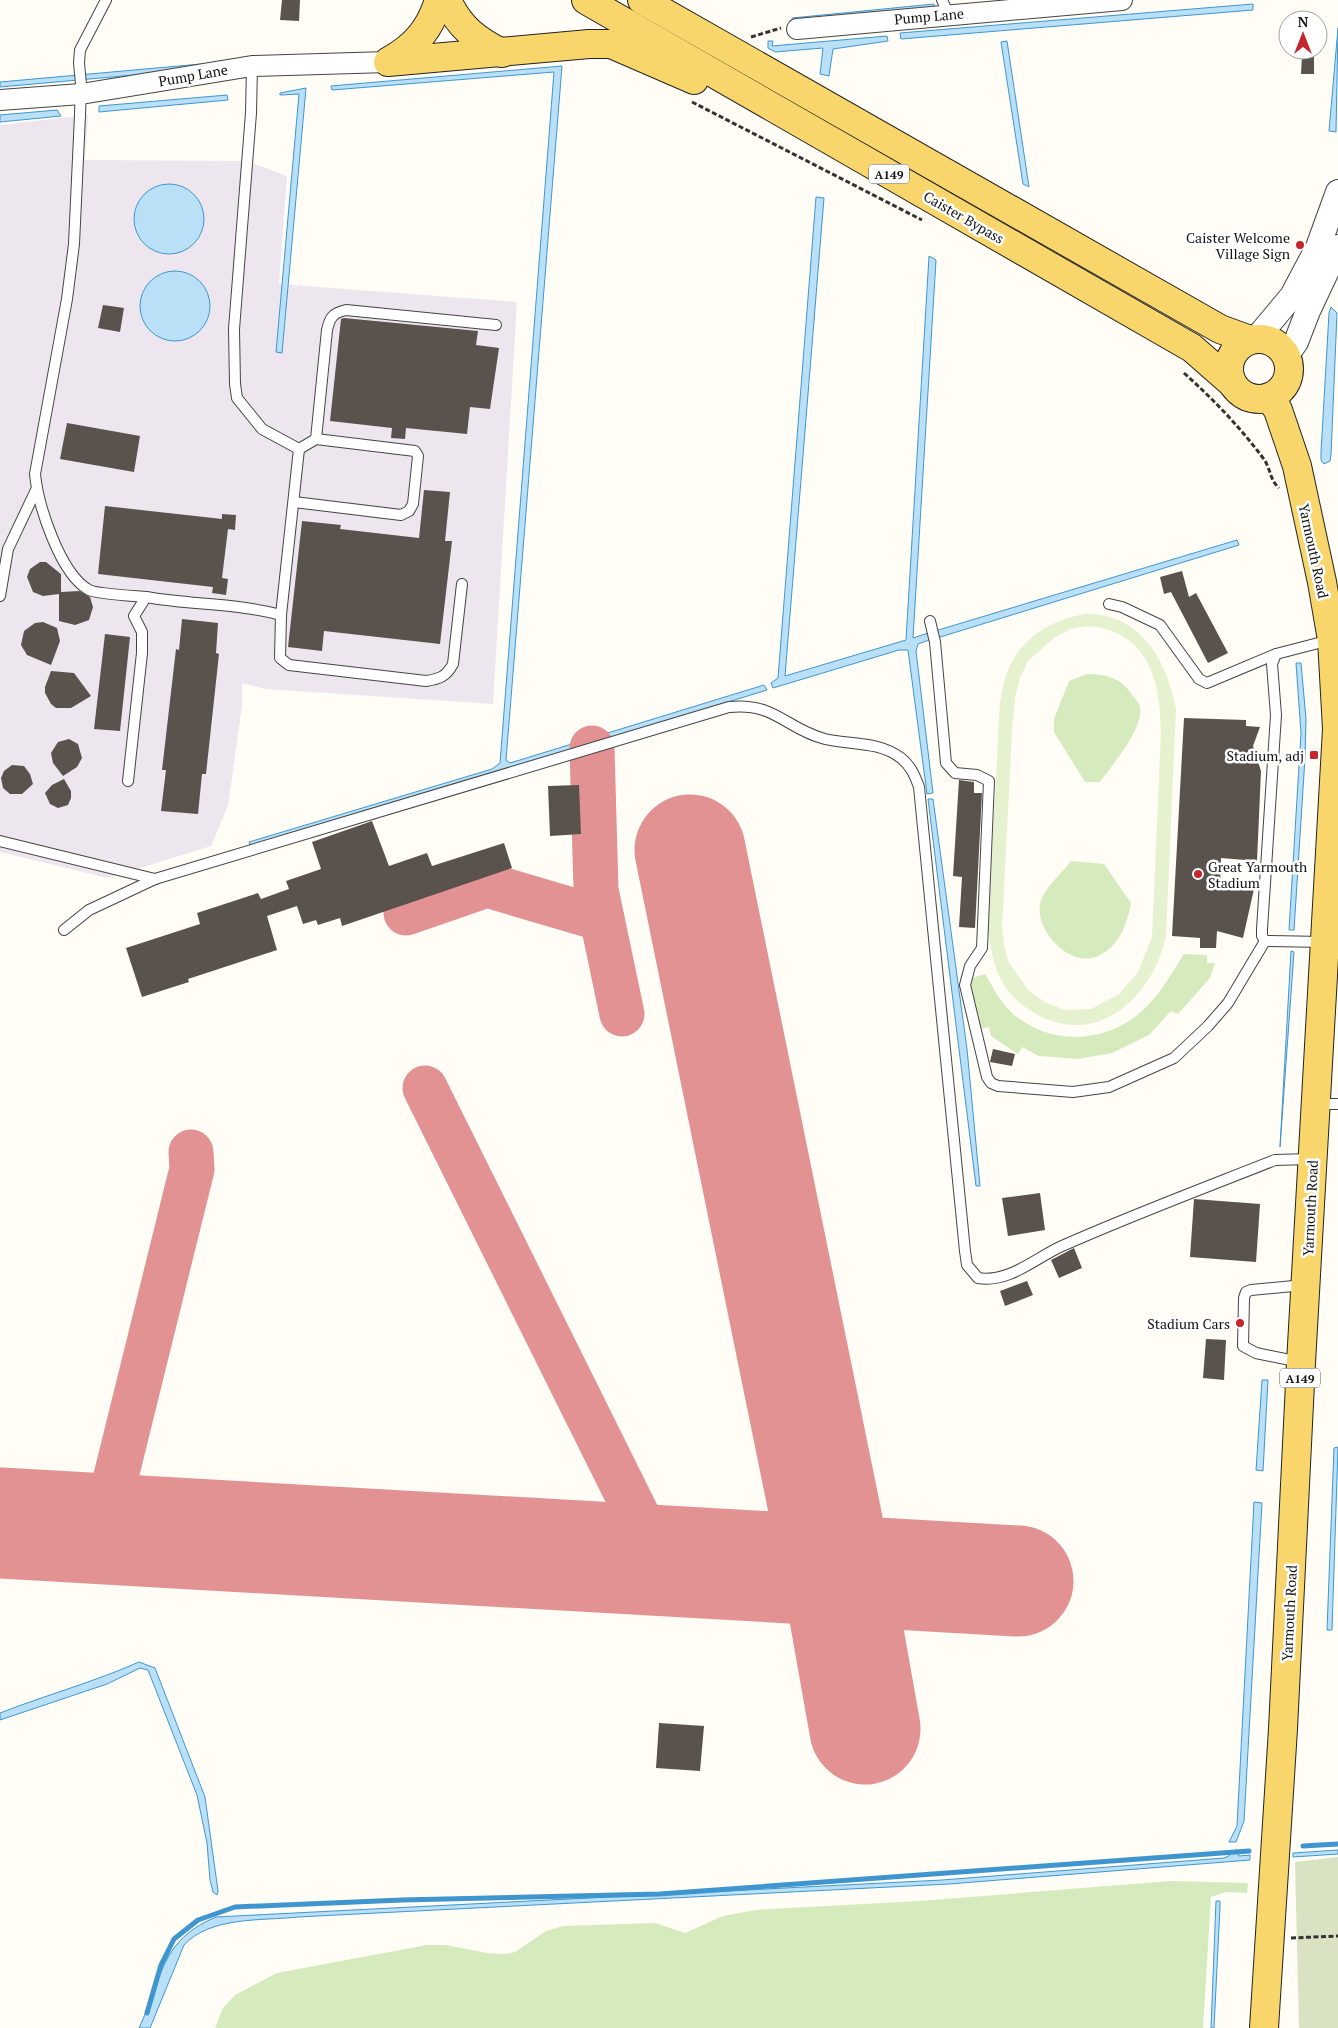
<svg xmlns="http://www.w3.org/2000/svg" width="1338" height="2028" viewBox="0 0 1338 2028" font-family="'PT Serif',serif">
  <rect width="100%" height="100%" fill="#fffdf5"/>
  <polygon fill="#eee6ef" points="88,115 85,160 247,161 287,176 279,284 517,302 493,704 266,689 242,683 242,706 228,806 211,846 108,878 0,852 0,125"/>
  <g fill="#d5ebbd">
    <path d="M1087 674C1105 674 1119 677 1130 692 1134 697 1139 702 1140 708 1143 730 1112 765 1100 782H1085L1054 732V719L1069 681Z"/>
    <path d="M1071 861 1104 864 1131 903C1127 923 1121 943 1102 954 1074 972 1035 933 1040 904 1043 889 1062 873 1071 861Z"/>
    <path d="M1184 954 1207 955V963H1215L1210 978 1178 1014 1171 1011 1149 1035 1112 1053 1078 1059 1039 1056 1022 1047 1018 1054 991 1036 989 1027 980 1029 969 979 985 974C992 985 999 1000 1008 1009 1045 1047 1106 1045 1143 1010 1160 995 1172 972 1184 954Z"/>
    <polygon points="1171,1881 1248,1883 1247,1893 1227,1892 1211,1897 1203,2028 215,2028 223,2008 235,1995 277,1973 427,1945 446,1945 487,1953 505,1954 515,1952 546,1931 563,1926 655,1923 685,1933 723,1916 755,1910 919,1901"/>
  </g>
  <polygon fill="#d9e3c4" points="1338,1857 1338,2028 1299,2028 1295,1862"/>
  <path fill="#e6f2cf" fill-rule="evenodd" d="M1084 614C1140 612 1167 660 1176 709L1166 936C1154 994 1100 1048 1038 1015 1026 1009 1012 998 1004 985 992 965 989 942 988 919 991 866 994 813 997 760 999 732 997 700 1007 673 1020 638 1049 621 1084 614ZM1089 626C1149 632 1160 681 1161 732L1152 937 1138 972 1119 994 1091 1009 1065 1010 1045 1002 1029 991 1008 961 1004 944 1002 928 1012 732 1015 698 1020 678 1028 661 1054 638 1070 629Z"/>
  <g fill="#b9e0f7" stroke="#3f96cf">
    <polygon points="934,4 934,9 793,23 792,18"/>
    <polygon points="1253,4 1253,10 901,39 900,33"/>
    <polygon points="1338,28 1336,132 1329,131"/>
    <polygon points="887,36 888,41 833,49 829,76 820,74 823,48 775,52 768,48 768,41 773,41 772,46"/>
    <polygon points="1007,41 1029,187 1023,184 1001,42"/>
    <polygon points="257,59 257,64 0,87 0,82"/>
    <polygon points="562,66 506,760 510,763 764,685 767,690 251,848 249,842 492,769 500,763 554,72 332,90 331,86"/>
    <polygon points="306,88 282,353 276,352 299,94 280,95 280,93"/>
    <polygon points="227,95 228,100 99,112 99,106"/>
    <polygon points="57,110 61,116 0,122 0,115"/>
    <circle cx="169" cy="219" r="35"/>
    <polygon points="816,197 824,198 785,676 906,640 929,256 936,260 913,638 931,632 932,639 918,644 916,651 933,793 927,794 908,650 899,650 773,688 771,683 778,678"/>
    <circle cx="175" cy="306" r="35"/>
    <polygon points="1331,307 1337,313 1331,455 1330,461 1324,464 1321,460 1321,452 1329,313"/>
    <polygon points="1237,540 1239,545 937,638 935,631"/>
    <polygon points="1296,663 1301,663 1306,719 1305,758 1294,930 1289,930 1301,733"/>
    <polygon points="928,799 933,799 967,1049 980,1186 976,1186"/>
    <polygon points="1291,951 1294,952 1280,1147"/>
    <polygon points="1262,1380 1268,1380 1263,1471 1256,1470"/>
    <polygon points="1338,1447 1332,1630 1327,1630 1334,1448"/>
    <polygon points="1254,1502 1262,1503 1244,1821 1236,1842 1229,1842 1237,1826"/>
    <path d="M139 1662 155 1668 205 1797 218 1891 217 1895 213 1892 210 1880 207 1843 197 1795 148 1670 140 1668 107 1684 0 1720V1713C46 1695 94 1682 139 1662Z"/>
    <path d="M1237 1850 1239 1856 1250 1855V1860L949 1884 298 1917C262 1921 211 1916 184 1945L150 2028H139C162 1979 160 1940 216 1917L942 1880 1224 1858 1229 1856 1231 1851Z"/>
    <polygon points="1338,1850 1338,1854 1293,1857 1293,1853"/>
    <polygon points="1216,1901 1220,1901 1220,1907 1214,2028 1211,2028"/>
  </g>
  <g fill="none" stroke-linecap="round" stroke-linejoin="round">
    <g stroke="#3f96cf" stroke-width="5">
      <polyline points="1303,1846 1338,1844"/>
      <polyline points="147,2013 161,1965 174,1939 198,1920 235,1907 402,1900 660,1894 1249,1851"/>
    </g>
    <g stroke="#e29292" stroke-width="45">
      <polyline points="592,748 596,890 622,1014"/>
      <polyline points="406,913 487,885 602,919"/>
      <polyline points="425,1088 660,1561"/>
      <polyline points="103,1529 192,1169 191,1152"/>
    </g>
    <g stroke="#e29292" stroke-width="111">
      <polyline points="690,850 837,1571 865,1729"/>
      <polyline points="0,1523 1018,1581"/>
    </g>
  </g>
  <g fill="#5a524d">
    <polygon points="282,0 300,0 299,21 280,20"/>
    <polygon points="1302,55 1314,55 1314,74 1301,74"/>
    <polygon points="103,305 124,308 120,332 98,328"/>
    <polygon points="344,318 478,331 476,345 499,348 490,409 470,407 467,434 406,428 405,439 391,438 392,428 330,421 341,319"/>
    <polygon points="67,423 140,436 134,472 60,459"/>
    <polygon points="424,490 450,492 445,541 452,541 440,644 324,631 322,651 288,647 302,521 341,525 340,529 419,538"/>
    <polygon points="105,506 222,519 222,514 236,515 235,530 228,529 222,578 228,579 226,595 212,593 213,587 98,574"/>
    <polygon points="40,562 46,562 61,574 61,592 79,591 90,597 93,607 89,620 75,625 59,621 59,594 43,596 33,592 27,577 30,569"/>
    <polygon points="1182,571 1189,597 1196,593 1228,653 1208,663 1171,592 1164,594 1160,577"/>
    <polygon points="182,619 218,623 216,653 219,654 206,774 202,774 198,814 161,811 166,770 162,770 176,649 179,650"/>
    <polygon points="43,622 57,628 60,641 51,665 27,655 21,645 24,631 35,623"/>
    <polygon points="105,634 130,637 120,731 94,729"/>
    <polygon points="51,671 74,673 91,696 71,708 56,708 51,704 45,693 45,687"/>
    <polygon points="1184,718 1246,720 1246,726 1260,727 1253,746 1261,771 1257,861 1221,858 1220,887 1254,889 1243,938 1217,931 1216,948 1200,948 1200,938 1172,936"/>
    <polygon points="69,739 78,744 82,758 77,767 63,776 53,763 51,753 58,742"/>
    <polygon points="12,765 24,766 30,774 33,784 22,794 10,794 3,788 1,778 4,771"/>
    <polygon points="64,779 71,791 71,798 68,805 58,808 50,804 45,793 52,785"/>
    <polygon points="959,780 974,782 974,793 982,793 975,928 959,927 962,877 953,876"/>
    <polygon points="579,785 581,834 550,836 548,786"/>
    <polygon points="372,821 389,866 427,853 432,866 504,843 512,868 342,926 340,918 318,925 316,920 303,924 297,906 267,916 277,950 188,979 189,982 142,997 126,948 200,924 197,913 258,893 261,899 289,889 286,881 321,869 312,842"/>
    <polygon points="993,1049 1015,1054 1012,1066 990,1062"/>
    <polygon points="1040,1193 1045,1230 1008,1236 1002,1198"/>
    <polygon points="1194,1199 1260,1204 1256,1262 1190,1257"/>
    <polygon points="1074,1248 1082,1268 1059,1278 1051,1260"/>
    <polygon points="1027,1281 1033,1295 1005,1306 1000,1291"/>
    <polygon points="1206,1339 1226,1340 1224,1380 1203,1378"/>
    <polygon points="659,1723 704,1726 700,1771 656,1768"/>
  </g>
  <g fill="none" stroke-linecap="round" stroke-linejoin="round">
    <defs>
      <g id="service">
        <path d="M106 0 80 50 79 63 81 84 80 115 74 244 67 299 35 474C38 505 60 574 89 590 97 594 135 596 146 597L134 616 142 632V653L128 781"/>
        <polyline points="942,0 949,15"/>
        <path d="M316 439 327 330C330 317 333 313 346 310L496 325"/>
        <polyline points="294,502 401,515 409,511 413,504 418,456 415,451 316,439 299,449"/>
        <polyline points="0,596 8,549 36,490"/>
        <path d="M146 597C191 605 237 603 281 615L299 449 262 429 237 398 235 384 234 329 251 113 252 66"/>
        <polyline points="1109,604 1122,607 1160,625 1199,679 1207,683 1276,654"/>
        <path d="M281 615 280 658 289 665 426 681C439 679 446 677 453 664L462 584"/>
        <polyline points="930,621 935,642 946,763 955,773 977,775 989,781 982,948 970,966 965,985 987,1077 991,1083 998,1086 1073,1092 1109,1087 1174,1058 1208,1026 1228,1003 1265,941"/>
        <polyline points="0,841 155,879"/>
        <path d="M64 930 89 910 155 879 729 707C775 702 786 729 825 739 851 745 879 741 901 758 911 766 915 776 919 787L965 1251 967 1265 978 1278C1010 1283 1035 1258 1062 1246 1132 1215 1204 1188 1275 1160L1310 1159"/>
        <polyline points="1324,942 1265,941 1262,936 1262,929 1276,715 1272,664 1276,654 1330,640"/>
        <polyline points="1318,1104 1338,1104"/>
        <polyline points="1300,1362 1256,1353 1243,1346 1244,1298 1246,1292 1251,1290 1304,1285"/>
      </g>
      <g id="minor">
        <polyline points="797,29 1122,0"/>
        <polyline points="0,100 81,94 252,66 388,62"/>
      </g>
      <g id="tertiary">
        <polyline points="1256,339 1292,296 1318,247 1338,192"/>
        <polyline points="1286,356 1296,342 1308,311 1338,247"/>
      </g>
      <g id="primary">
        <path d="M447 0C459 27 476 40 502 53"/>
        <polyline points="586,0 1192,348 1232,383"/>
        <polyline points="642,0 1220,329 1250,340"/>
        <path d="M389 61C416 46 430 29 439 0"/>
        <polyline points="388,62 589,44 611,44 694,80"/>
        <circle cx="1259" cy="369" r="30"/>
        <polyline points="1264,2028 1283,1729 1301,1363 1337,729 1332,640 1322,582 1297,466 1278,410 1269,397"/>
      </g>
    </defs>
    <use href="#service" stroke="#444" stroke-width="12"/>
    <use href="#minor" stroke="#444" stroke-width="22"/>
    <use href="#tertiary" stroke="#444" stroke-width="26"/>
    <use href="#primary" stroke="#222" stroke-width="30"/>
    <g stroke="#333" stroke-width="3" stroke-dasharray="5 2.5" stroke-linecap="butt">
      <polyline points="751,37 781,28"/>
      <polyline points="692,102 922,220"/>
      <path d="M1184 373C1213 399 1240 427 1263 458 1271 468 1269 479 1279 488"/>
      <polyline points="1291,1938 1338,1936"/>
    </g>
    <use href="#service" stroke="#fff" stroke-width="10"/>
    <use href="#minor" stroke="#fff" stroke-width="20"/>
    <use href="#tertiary" stroke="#fff" stroke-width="24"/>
    <use href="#primary" stroke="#f9d66b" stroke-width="28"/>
  </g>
  <g fill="#c4262e" stroke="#fff" stroke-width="2">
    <circle cx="1300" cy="245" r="5"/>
    <rect x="1309" y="750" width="10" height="10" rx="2.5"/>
    <circle cx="1198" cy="874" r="5"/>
    <circle cx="1240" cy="1323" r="5"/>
  </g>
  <g text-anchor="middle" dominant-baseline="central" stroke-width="5" stroke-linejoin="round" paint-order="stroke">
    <g fill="#fff" stroke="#585858" stroke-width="1">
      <rect x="869" y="164.5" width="40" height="19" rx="4"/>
      <rect x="1280" y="1368.5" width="40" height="19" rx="4"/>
    </g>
    <g font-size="12" font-weight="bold" fill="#111">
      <text x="889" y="174">A149</text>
      <text x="1300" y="1378">A149</text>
    </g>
    <g font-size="14" fill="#111" stroke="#fff">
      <text transform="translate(929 16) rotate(-5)">Pump Lane</text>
      <text transform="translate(193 75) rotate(-10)">Pump Lane</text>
      <text transform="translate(964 217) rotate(30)">Caister Bypass</text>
      <text transform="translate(1314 551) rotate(78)">Yarmouth Road</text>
      <text transform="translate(1310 1208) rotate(-87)">Yarmouth Road</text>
      <text transform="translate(1289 1613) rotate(-87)">Yarmouth Road</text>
    </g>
    <g font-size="14" fill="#111" stroke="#fff" text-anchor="end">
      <text x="1290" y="237">Caister Welcome<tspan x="1290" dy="16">Village Sign</tspan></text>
      <text x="1304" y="755">Stadium, adj</text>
      <text x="1208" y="866" text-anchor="start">Great Yarmouth<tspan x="1208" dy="16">Stadium</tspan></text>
      <text x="1230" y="1323">Stadium Cars</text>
    </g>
  </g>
  <g transform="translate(1303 35)"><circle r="24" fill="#ffffff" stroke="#a0a0a0"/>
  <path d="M0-4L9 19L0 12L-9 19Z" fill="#c4262e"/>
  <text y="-8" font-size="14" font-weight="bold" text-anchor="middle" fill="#111111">N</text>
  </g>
</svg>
